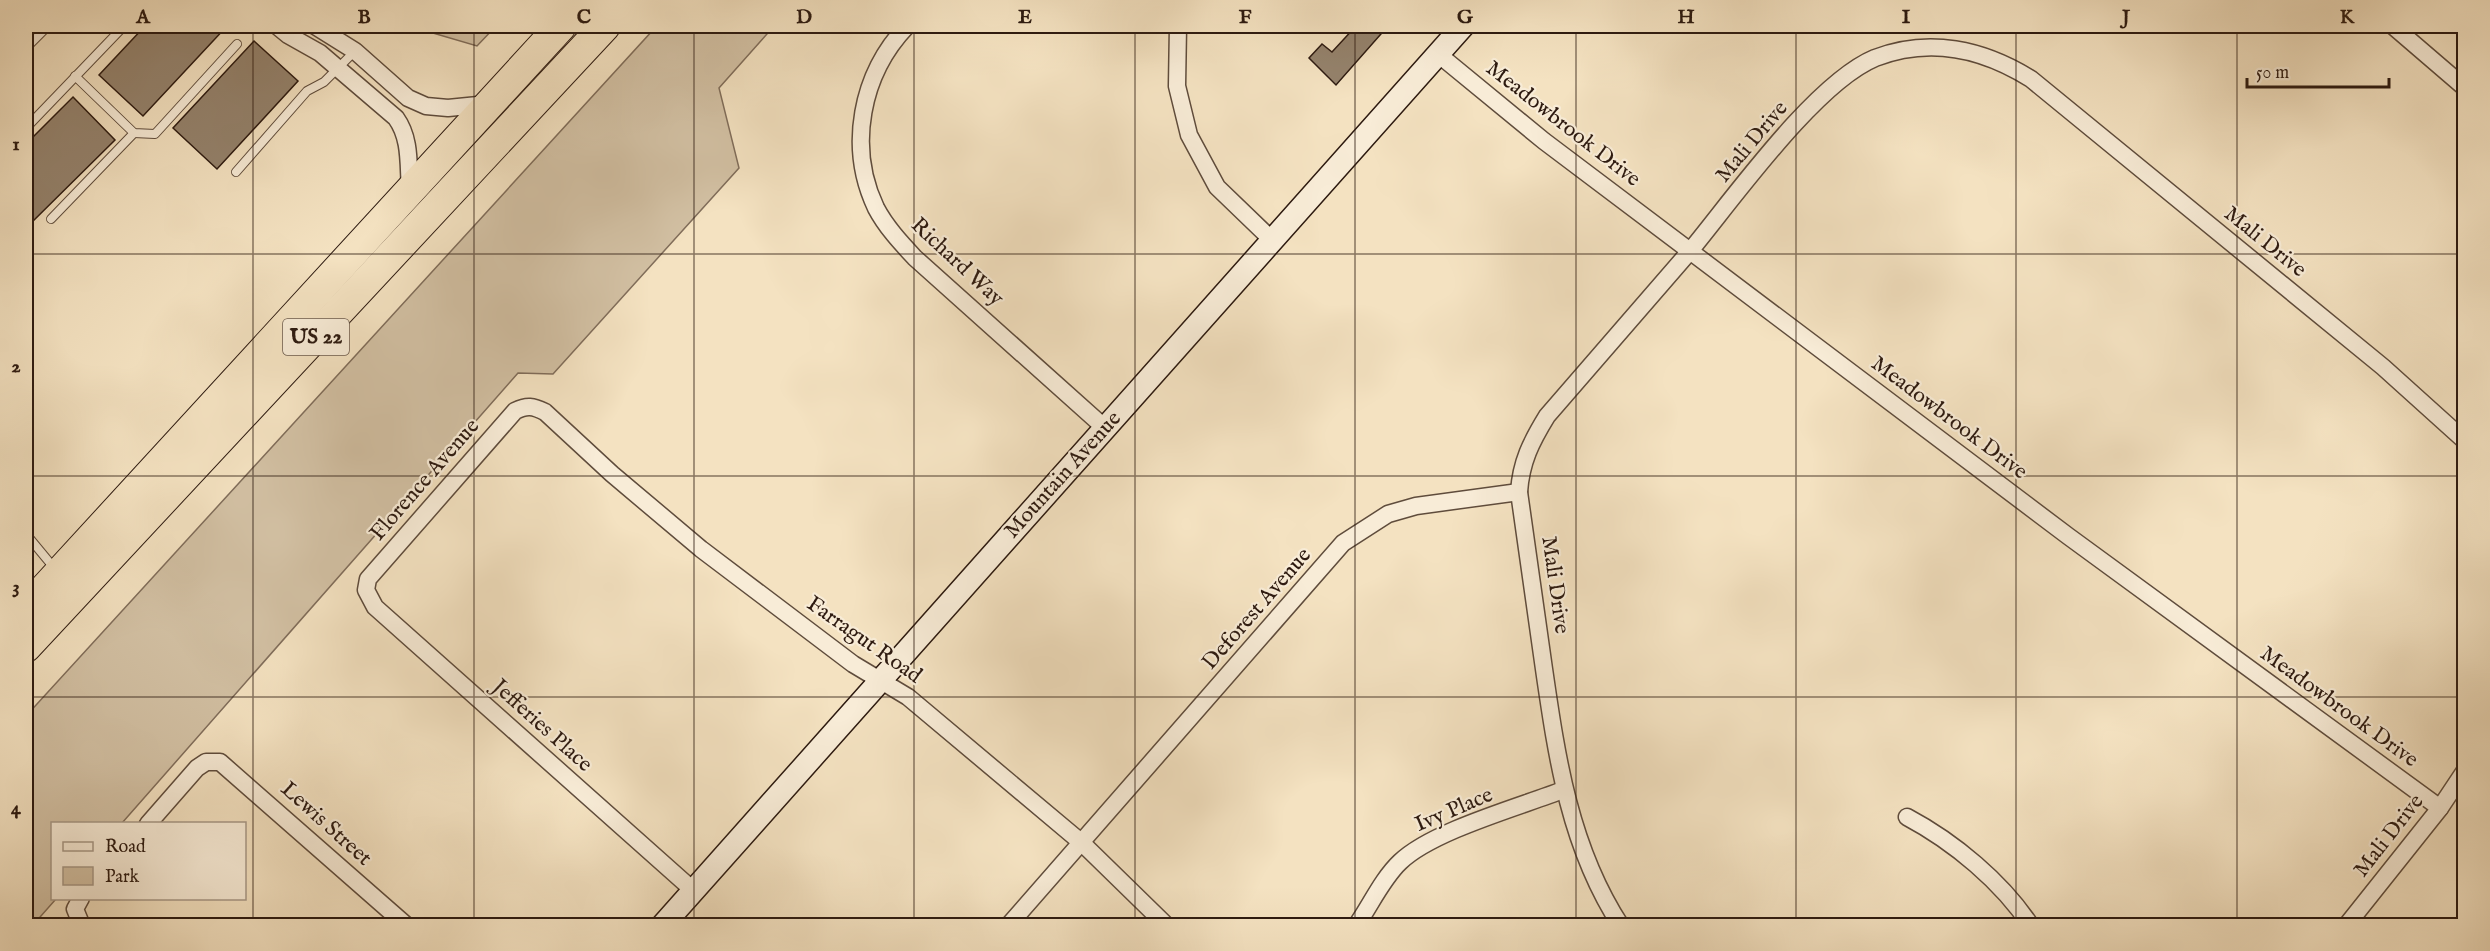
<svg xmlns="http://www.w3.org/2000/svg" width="2490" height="951" viewBox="0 0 2490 951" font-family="'IM FELL English',serif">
  <rect width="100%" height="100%" fill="#f4e2c1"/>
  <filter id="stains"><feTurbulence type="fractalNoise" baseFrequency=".00333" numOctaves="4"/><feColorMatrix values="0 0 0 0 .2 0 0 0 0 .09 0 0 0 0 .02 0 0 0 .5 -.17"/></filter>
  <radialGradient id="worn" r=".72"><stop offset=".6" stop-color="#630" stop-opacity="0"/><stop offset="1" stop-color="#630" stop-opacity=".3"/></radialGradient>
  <g fill="#d2c0a3" stroke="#806d5a" stroke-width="1.5">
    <polygon points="409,26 496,26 477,46"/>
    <polygon points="661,26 774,26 719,88 739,168 553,374 518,373 122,823 52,824 52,898 56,899 33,925 26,925 26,716 654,29"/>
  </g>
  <g fill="#94826c" stroke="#2d1a10" stroke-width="1.5">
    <polygon points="145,26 227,26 143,116 99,75"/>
    <polygon points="1356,26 1388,26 1336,85 1309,58 1322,44 1332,52"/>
    <polygon points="254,41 298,81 217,169 173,128"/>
    <polygon points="73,97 115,140 26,228 26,144"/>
  </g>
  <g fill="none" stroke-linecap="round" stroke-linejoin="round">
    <defs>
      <g id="lane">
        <polyline points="26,48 48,26"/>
        <polyline points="75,76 134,133 155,134 237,44"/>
        <polyline points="26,128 124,26"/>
        <polyline points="236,172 307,91 324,82 355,51"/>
        <polyline points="51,219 134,133"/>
        <polyline points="26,534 55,569"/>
      </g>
      <g id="street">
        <path d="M277 26 288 35 320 53 396 118C411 139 408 164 410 190"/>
        <polyline points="315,26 355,51 408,98 426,106 448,108 488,104"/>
        <path d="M907 26C861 74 847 147 876 208 886 227 901 243 915 258L1105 428"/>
        <polyline points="1178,26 1177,86 1189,135 1217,187 1272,240"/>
        <polyline points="2393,26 2464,87"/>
        <polyline points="1438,54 1544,141 2068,536 2440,808"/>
        <path d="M1907 817C1954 842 2002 882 2031 926"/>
        <polyline points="148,824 197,768 206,762 220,762 407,926"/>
        <path d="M694 891 375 607 366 590 368 579 515 411C527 405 533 406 545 412L612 474 701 549 853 664 908 697 1082 843 1167 926"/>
        <polyline points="81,898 75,909 82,926"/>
        <path d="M1358 923C1371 904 1383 878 1400 862 1432 831 1519 807 1563 790"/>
        <polyline points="1008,926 1343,543 1388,514 1416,506 1519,492"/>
        <path d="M1621 926C1570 848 1557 759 1544 669 1536 610 1527 551 1519 492 1521 462 1531 442 1547 416 1594 361 1643 306 1690 251 1733 199 1815 83 1875 58 1929 37 1983 49 2031 79L2383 367 2464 440"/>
        <polyline points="2346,926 2440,808 2464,772"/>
      </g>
      <polyline id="secondary" points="662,926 1463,26"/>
      <g id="highway">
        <polyline points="26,609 561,26"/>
        <polyline points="26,647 605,26"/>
      </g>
    </defs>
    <use href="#lane" stroke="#5f4c3c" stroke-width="10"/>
    <use href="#street" stroke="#5f4c3c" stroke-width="19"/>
    <use href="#secondary" stroke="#2d1a10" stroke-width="25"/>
    <use href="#highway" stroke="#2d1a10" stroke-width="32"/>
    <use href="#lane" stroke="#f8ecd7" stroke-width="8"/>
    <use href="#street" stroke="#f8ecd7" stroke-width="16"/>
    <use href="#secondary" stroke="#f8ecd7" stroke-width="22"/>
    <use href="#highway" stroke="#f4e2c1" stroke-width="30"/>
  </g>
  <path fill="none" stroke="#2d1a10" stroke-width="1.5" stroke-opacity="0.55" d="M253 26V926M474 26V926M694 26V926M914 26V926M1135 26V926M1355 26V926M1576 26V926M1796 26V926M2016 26V926M2237 26V926M26 254H2464M26 476H2464M26 697H2464"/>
  <g text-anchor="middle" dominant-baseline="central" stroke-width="4.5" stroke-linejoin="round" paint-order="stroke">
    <rect fill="#f8ecd7" stroke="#6a594c" stroke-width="1.5" x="283" y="319" width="66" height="36" rx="4.5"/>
    <g font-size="21" font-weight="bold" fill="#2d1a10">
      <text x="316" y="337">US 22</text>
    </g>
    <g font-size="22" fill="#2d1a10" stroke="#f8ecd7">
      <text transform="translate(1563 124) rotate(38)">Meadowbrook Drive</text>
      <text transform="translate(1752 142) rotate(-50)">Mali Drive</text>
      <text transform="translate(2265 242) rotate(39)">Mali Drive</text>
      <text transform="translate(957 262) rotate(43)">Richard Way</text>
      <text transform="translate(1949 418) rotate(37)">Meadowbrook Drive</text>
      <text transform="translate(1063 475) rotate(-48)">Mountain Avenue</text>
      <text transform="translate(425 480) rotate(-49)">Florence Avenue</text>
      <text transform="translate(1555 585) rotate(82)">Mali Drive</text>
      <text transform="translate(1257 609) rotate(-49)">Deforest Avenue</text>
      <text transform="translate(864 640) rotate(35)">Farragut Road</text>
      <text transform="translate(2339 707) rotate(36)">Meadowbrook Drive</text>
      <text transform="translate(542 726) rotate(42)">Jefferies Place</text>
      <text transform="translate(1454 810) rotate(-23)">Ivy Place</text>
      <text transform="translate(326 824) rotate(42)">Lewis Street</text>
      <text transform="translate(2389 836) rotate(-52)">Mali Drive</text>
    </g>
  </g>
  <rect width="2490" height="951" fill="none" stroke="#f4e2c1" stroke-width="66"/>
  <rect x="51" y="822" width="195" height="78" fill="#f8ecd7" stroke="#a79887" stroke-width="1.5"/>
  <rect x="63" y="842" width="30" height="9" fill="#f8ecd7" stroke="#a79887" stroke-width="1.5"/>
  <text x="105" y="852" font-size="18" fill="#2d1a10">Road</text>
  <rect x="63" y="867" width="30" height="18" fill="#d2c0a3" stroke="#a79887" stroke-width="1.5"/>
  <text x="105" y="882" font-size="18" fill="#2d1a10">Park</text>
  <path d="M2247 78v9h142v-9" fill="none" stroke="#2d1a10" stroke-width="3"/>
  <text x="2256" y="78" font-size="18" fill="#2d1a10" stroke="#f8ecd7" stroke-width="4.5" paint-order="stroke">50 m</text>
  <rect x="33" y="33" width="2424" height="885" fill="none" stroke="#2d1a10" stroke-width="2"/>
  <g font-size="20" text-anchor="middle" font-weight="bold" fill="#2d1a10">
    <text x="143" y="23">A</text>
    <text x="364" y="23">B</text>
    <text x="584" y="23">C</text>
    <text x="804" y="23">D</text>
    <text x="1025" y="23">E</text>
    <text x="1245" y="23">F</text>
    <text x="1465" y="23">G</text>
    <text x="1686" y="23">H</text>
    <text x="1906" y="23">I</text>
    <text x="2126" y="23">J</text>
    <text x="2347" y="23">K</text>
    <text x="16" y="150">1</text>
    <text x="16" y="372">2</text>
    <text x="16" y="593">3</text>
    <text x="16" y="814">4</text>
  </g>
  <rect width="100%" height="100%" filter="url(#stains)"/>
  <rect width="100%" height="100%" fill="url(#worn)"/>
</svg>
